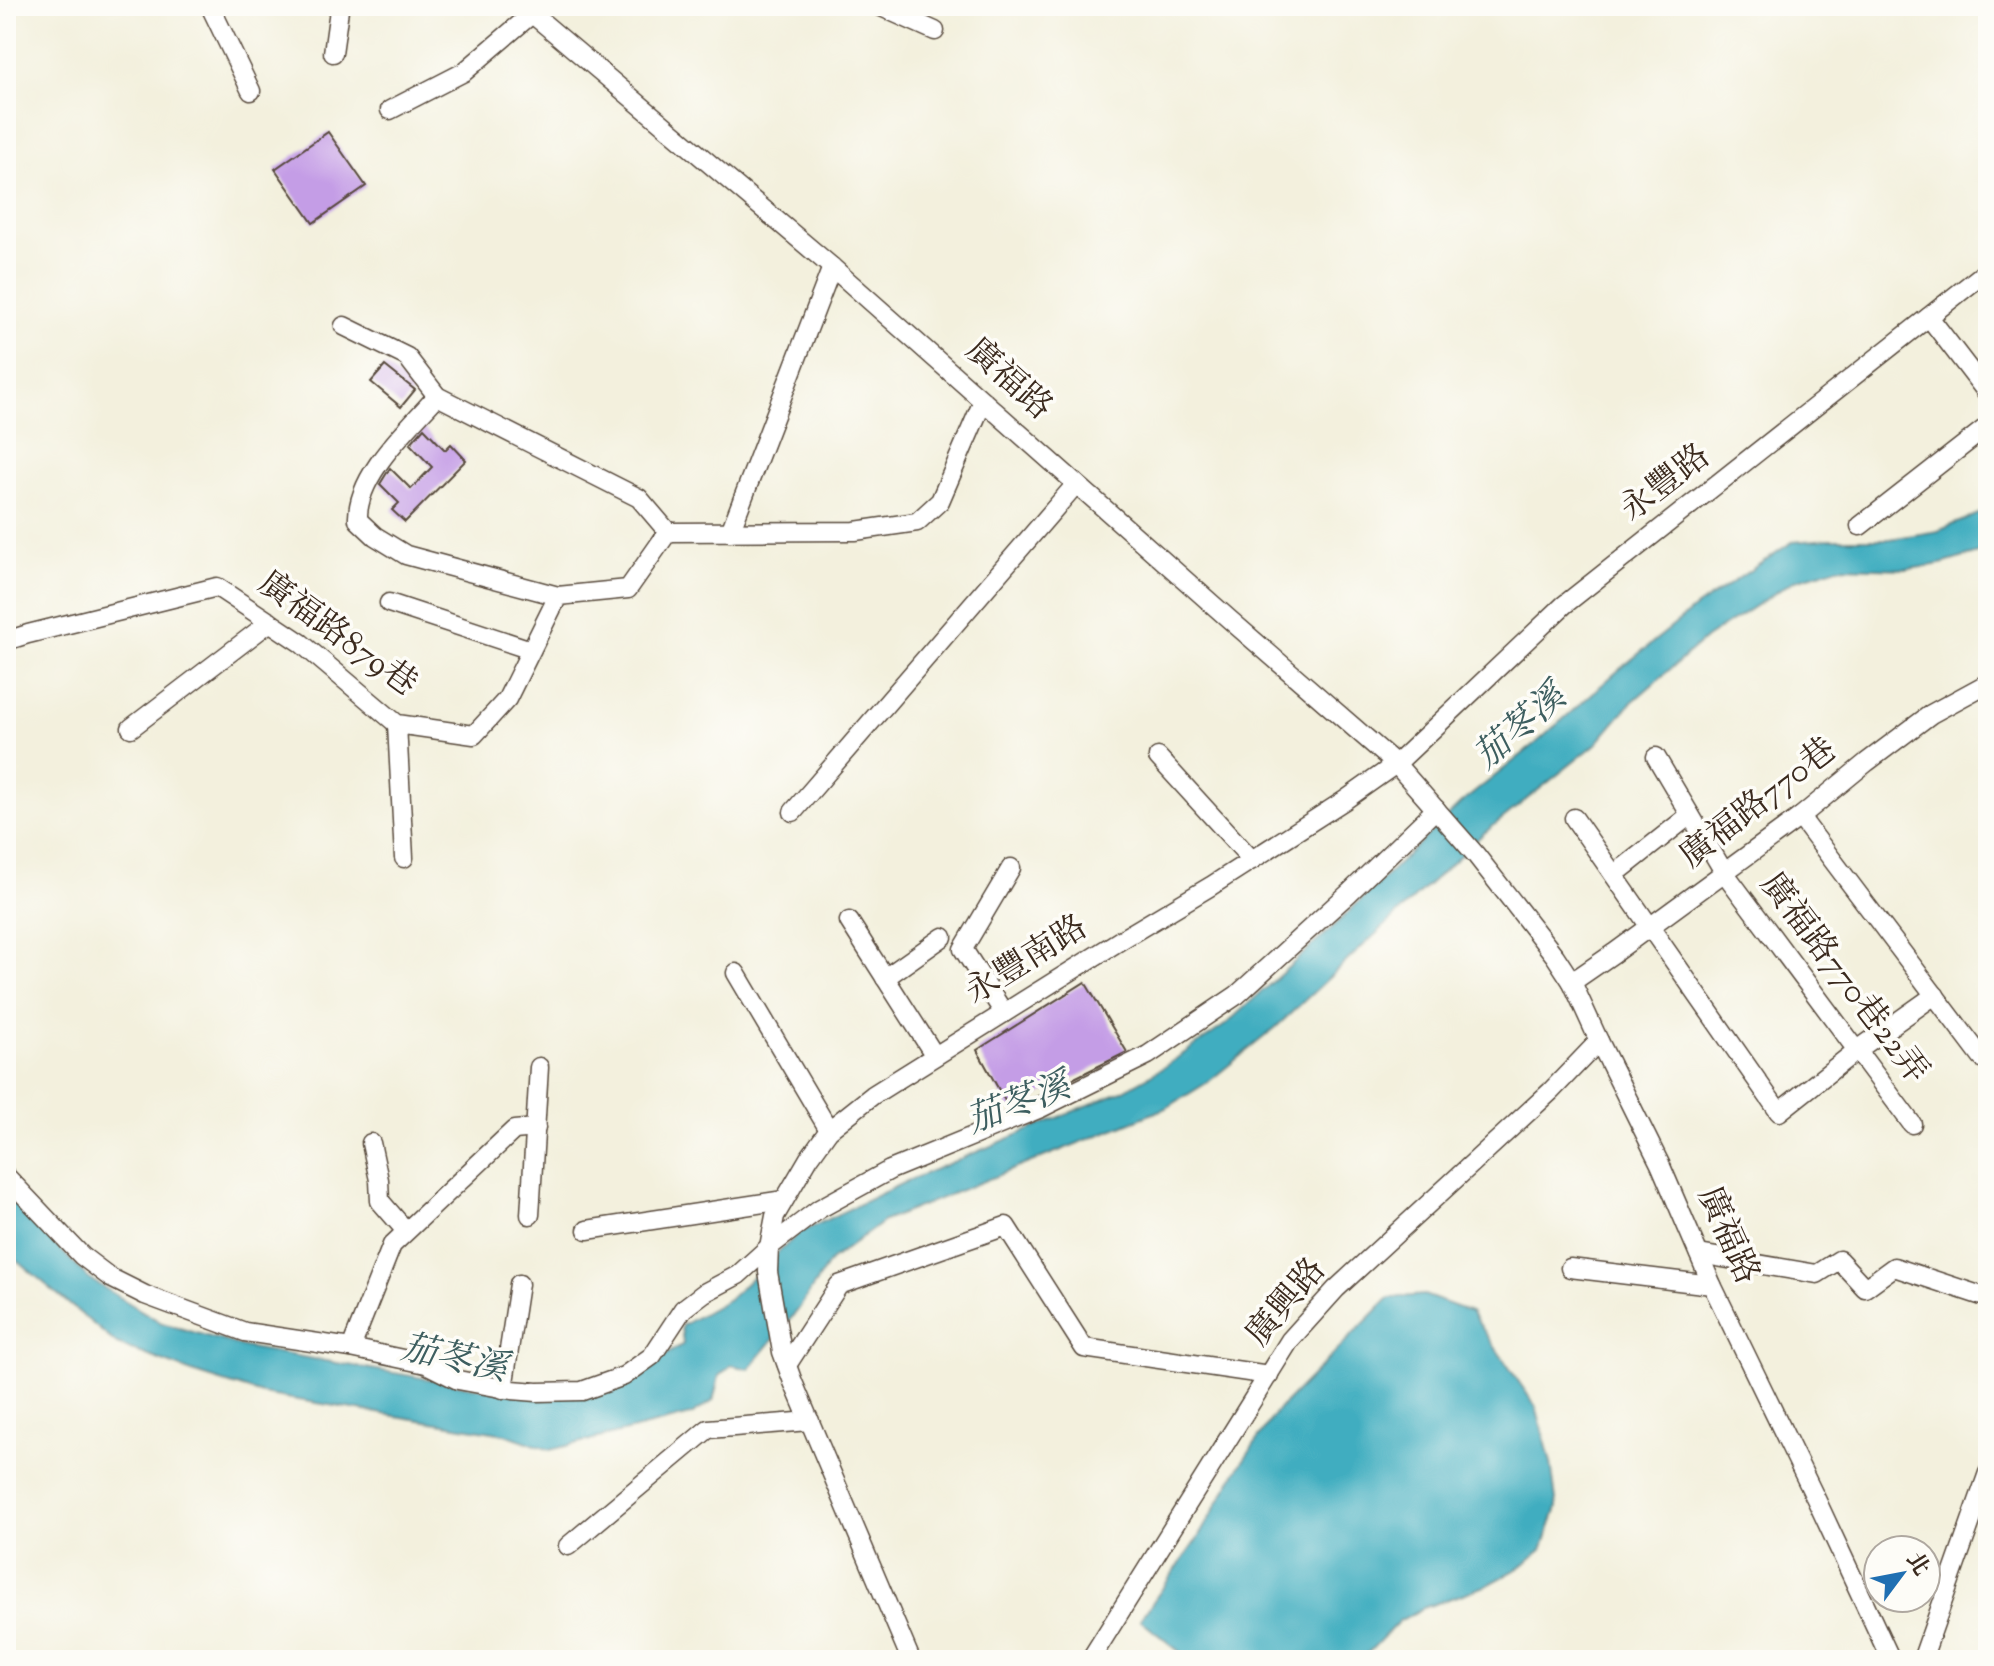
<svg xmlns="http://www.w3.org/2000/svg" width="1994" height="1666" viewBox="0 0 1994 1666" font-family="'Sorts Mill Goudy','Noto Serif TC',serif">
  <rect width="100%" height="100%" fill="#fdfcf7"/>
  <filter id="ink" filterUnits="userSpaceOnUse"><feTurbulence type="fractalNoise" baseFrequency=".0125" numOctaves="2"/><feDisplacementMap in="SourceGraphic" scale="16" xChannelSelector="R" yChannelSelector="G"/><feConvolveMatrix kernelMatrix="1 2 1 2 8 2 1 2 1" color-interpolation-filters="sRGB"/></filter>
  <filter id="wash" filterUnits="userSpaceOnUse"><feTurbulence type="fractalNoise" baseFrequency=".006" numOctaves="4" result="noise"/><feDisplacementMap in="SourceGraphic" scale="32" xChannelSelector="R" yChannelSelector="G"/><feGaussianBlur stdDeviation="1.8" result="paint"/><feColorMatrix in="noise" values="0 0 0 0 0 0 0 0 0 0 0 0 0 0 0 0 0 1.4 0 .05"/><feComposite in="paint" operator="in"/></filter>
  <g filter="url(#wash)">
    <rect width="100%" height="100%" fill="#f3f0dd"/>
    <g fill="#41adc0" stroke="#3e6c6f" stroke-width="2">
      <polygon points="1988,510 1988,549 1985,551 1941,564 1909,569 1839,567 1795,580 1706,638 1631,703 1596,744 1483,834 1275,1028 1208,1082 1166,1108 884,1221 830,1261 798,1310 749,1369 731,1365 719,1376 713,1401 691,1415 550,1450 505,1434 262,1394 192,1372 117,1344 6,1251 6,1193 88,1278 162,1323 245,1347 544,1399 644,1369 683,1344 681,1326 729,1299 799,1233 905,1182 1122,1091 1161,1069 1225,1025 1335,925 1460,804 1535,744 1620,669 1695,608 1792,542 1829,539 1890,539 1938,531"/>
      <polygon points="1424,1295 1471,1312 1536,1407 1551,1463 1557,1508 1542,1550 1519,1568 1488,1585 1423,1608 1399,1621 1361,1660 1190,1660 1140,1620 1198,1538 1239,1467 1276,1412 1389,1298"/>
    </g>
    <g id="blocks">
      <g fill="#c49de6">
        <polygon points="328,132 366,186 313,223 275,169"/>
        <polygon points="385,366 415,390 401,407 371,382"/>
        <polygon points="424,428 445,450 451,444 466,460 405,522 392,510 399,503 380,484 390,468 411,489 432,467 410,444"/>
        <polygon points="1085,982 1127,1052 1036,1097 1009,1108 977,1050"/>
      </g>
    </g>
  </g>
  <g filter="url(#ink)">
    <use href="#blocks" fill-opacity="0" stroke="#57483b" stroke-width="2"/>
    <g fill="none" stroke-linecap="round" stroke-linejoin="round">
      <defs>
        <g id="minor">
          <polyline points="210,6 251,91"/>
          <polyline points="523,6 832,267 1229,619 1396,764 1476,855 1555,956 1572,982 1599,1041 1660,1164 1712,1285 1816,1499 1891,1660"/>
          <polyline points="879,6 935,31"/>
          <polyline points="333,53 339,10 337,6"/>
          <polyline points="390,110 464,72 541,6"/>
          <polyline points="1929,317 1988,394"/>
          <polyline points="344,326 407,357 437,396 639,498 668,532"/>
          <path d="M437 396C409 428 356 475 358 520L375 536 406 555 558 596"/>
          <polyline points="1860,526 1988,426"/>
          <polyline points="730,532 832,267"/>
          <polyline points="389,603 531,650"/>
          <polyline points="6,641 28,634 217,587 301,643 397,724 474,735 507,699 558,596 628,589 668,532 855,531 917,522 940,501 983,401"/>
          <polyline points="397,724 404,858"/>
          <polyline points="131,728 270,622"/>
          <polyline points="1158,757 1252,860"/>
          <polyline points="1656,757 1724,872 1912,1124"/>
          <polyline points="793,812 1076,484"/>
          <polyline points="1800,817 1982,1058"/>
          <polyline points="1574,818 1779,1112 1856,1051 1935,995"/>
          <polyline points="1614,875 1690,815"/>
          <polyline points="849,921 935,1056"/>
          <polyline points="736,973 829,1130"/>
          <polyline points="885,978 943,937"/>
          <polyline points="1572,982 1614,953 1800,817 1867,762 1931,714 1988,683"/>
          <polyline points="1004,1013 963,949 1011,868"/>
          <polyline points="371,1143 379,1180 380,1201 406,1231"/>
          <polyline points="6,1176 82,1256 111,1278 145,1295 245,1332 351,1348 426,1364 458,1380 512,1390 537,1392 582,1391 624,1376 652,1356 683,1309 704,1293 738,1275 769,1247 819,1209 890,1170 1041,1108 1148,1055 1237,995 1349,893 1436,809"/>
          <polyline points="530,1215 539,1067"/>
          <polyline points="587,1230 784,1200"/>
          <polyline points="1699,1254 1817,1274 1839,1260 1865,1288 1894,1267 1988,1298"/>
          <polyline points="1570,1268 1712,1285"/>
          <polyline points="351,1348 392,1245 514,1130 536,1128"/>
          <polyline points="787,1365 839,1285 1006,1226 1084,1348 1269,1375"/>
          <polyline points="503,1389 519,1284"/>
          <polyline points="568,1546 708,1429 810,1421"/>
          <polyline points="911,1660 793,1382 782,1352 768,1272 769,1247 775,1216 809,1158 829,1130 873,1095 1124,938 1211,886 1345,800 1396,764 1564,605 1988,270"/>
          <polyline points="1090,1660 1290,1340 1336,1289 1551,1091 1599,1041"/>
          <polyline points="1922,1660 1988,1473"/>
        </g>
      </defs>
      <use href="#minor" stroke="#57483b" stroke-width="21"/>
      <use href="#minor" stroke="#fff" stroke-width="18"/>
    </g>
  </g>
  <g text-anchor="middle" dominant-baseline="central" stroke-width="7" stroke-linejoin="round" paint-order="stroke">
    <g font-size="34" fill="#3b2a1e" stroke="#fdfcf7">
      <text transform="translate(1008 380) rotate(42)">廣福路</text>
      <text transform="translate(1666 484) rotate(-38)">永豐路</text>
      <text transform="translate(337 635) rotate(36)">廣福路879巷</text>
      <text transform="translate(1759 804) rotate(-38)">廣福路770巷</text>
      <text transform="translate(1027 961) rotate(-32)">永豐南路</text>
      <text transform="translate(1843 979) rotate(53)">廣福路770巷22弄</text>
      <text transform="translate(1727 1236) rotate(66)">廣福路</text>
      <text transform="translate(1287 1303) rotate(-50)">廣興路</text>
    </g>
    <g font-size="36" font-style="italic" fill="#3d5e5f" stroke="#fdfcf7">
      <text transform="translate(1521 728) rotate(-41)">茄苳溪</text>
      <text transform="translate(1019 1105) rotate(-21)">茄苳溪</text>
      <text transform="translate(454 1360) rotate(12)">茄苳溪</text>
    </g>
  </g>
  <rect width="1994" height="1666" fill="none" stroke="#fdfcf7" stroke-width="32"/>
  <g transform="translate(1902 1574) rotate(58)"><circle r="38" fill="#fdfcf7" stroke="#afa8a0" stroke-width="2"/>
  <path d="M0-6L14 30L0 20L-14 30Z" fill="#1f6fb2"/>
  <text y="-12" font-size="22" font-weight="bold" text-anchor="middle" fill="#3b2a1e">北</text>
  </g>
</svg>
